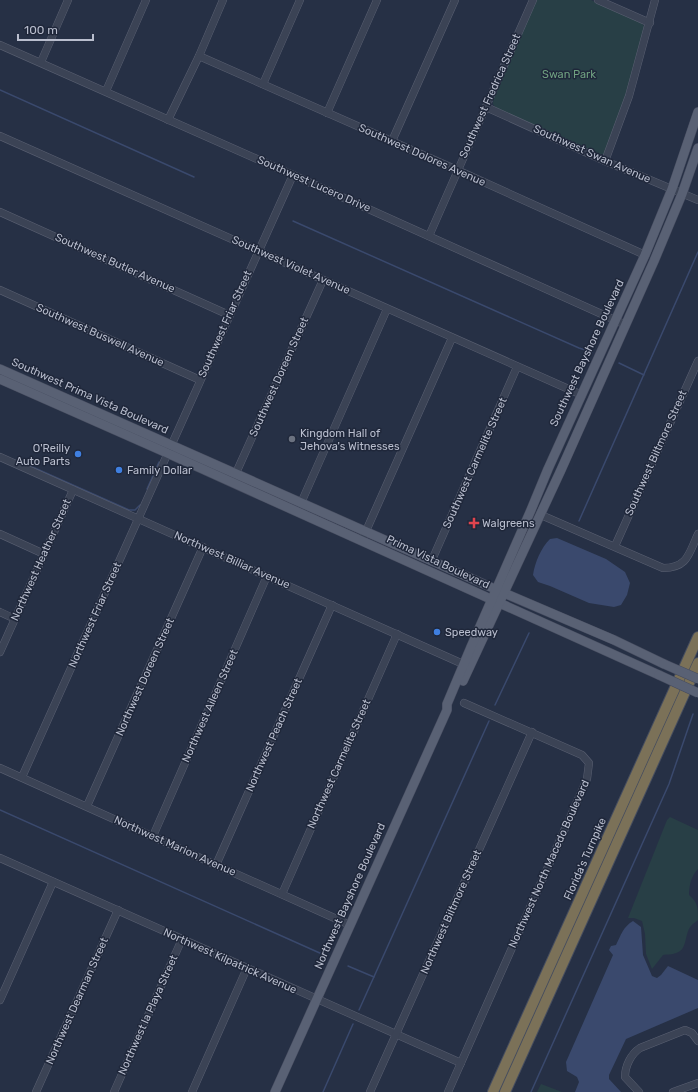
<svg xmlns="http://www.w3.org/2000/svg" width="698" height="1092" viewBox="0 0 698 1092" font-family="Rubik,sans-serif">
  <rect width="100%" height="100%" fill="#263045"/>
  <g fill="#283f46">
    <polygon points="536,0 591,0 641,22 644,26 645,31 617,123 604,154 598,155 496,108 493,104 494,96"/>
    <path d="M670 817 698 830V869C691 876 689 886 689 895 698 903 698 907 698 920 696 922 692 924 691 926 684 934 688 950 676 953 672 955 667 954 663 955L652 969 646 954 645 934 642 921 634 918H628L667 820Z"/>
    <polygon points="541,1084 562,1092 537,1092"/>
  </g>
  <g fill="#3a496d">
    <path d="M557 538 606 559 625 572 630 583 627 595 621 605 614 607 589 603 550 586 538 582 533 575C535 562 541 548 550 539Z"/>
    <path d="M633 921 641 927 643 955 652 976 657 978 661 975 668 966 698 980V1008L626 1039 609 1075V1079L621 1092H575L579 1082 577 1077 567 1071 566 1062 613 955 609 950 611 946 616 945C621 935 623 927 633 921Z"/>
  </g>
  <g fill="none" stroke-linecap="round" stroke-linejoin="round">
    <g stroke="#3a496d" stroke-width="1.5">
      <polyline points="0,90 194,177"/>
      <polyline points="293,221 579,348 592,352"/>
      <polyline points="619,363 644,375"/>
      <polyline points="19,461 129,510 135,510 140,505"/>
      <polyline points="147,489 159,462"/>
      <polyline points="579,521 698,252"/>
      <polyline points="495,705 529,633"/>
      <polyline points="0,810 322,954"/>
      <polyline points="348,966 374,977"/>
      <polyline points="359,1010 489,721"/>
      <polyline points="323,1092 353,1024"/>
      <polyline points="531,1092 669,784 693,714"/>
    </g>
    <defs>
      <g id="minor">
        <polyline points="598,0 650,23"/>
        <polyline points="0,45 293,175 626,325"/>
        <polyline points="199,56 457,170 645,255"/>
        <polyline points="41,62 68,0"/>
        <polyline points="263,84 300,0"/>
        <polyline points="106,91 146,0"/>
        <polyline points="486,107 605,161 698,200"/>
        <polyline points="327,113 377,0"/>
        <polyline points="168,120 199,56 223,0"/>
        <polyline points="0,136 582,395"/>
        <polyline points="392,141 455,0"/>
        <polyline points="605,161 629,96 655,0"/>
        <polyline points="0,212 229,315"/>
        <polyline points="429,236 533,0"/>
        <polyline points="0,290 200,380"/>
        <polyline points="0,457 463,664"/>
        <polyline points="236,473 323,280"/>
        <polyline points="301,503 387,309"/>
        <path d="M541 515 663 568C688 568 689 553 698 534"/>
        <polyline points="0,534 44,554"/>
        <polyline points="362,540 452,338"/>
        <polyline points="615,546 698,361"/>
        <polyline points="432,560 517,367"/>
        <polyline points="0,612 15,619"/>
        <polyline points="0,652 73,490"/>
        <polyline points="0,768 350,925"/>
        <polyline points="22,777 293,175"/>
        <polyline points="87,806 203,547"/>
        <polyline points="153,836 267,576"/>
        <polyline points="0,858 461,1063"/>
        <polyline points="216,865 332,605"/>
        <polyline points="282,894 397,634"/>
        <polyline points="0,1000 53,882"/>
        <polyline points="36,1092 118,910"/>
        <polyline points="114,1092 182,939"/>
        <polyline points="192,1092 247,968"/>
        <polyline points="370,1092 532,732"/>
        <polyline points="448,1092 587,779 589,763 582,755 464,703"/>
        <path d="M639 1092 625 1077C625 1066 631 1054 640 1048L685 1030 692 1033 698 1041"/>
        <polyline points="673,1092 698,1083"/>
      </g>
      <g id="major">
        <polyline points="0,369 504,593 614,640 664,664"/>
        <polyline points="0,379 167,453 659,675"/>
        <polyline points="463,681 561,470 654,261 682,194 698,148"/>
        <polyline points="275,1092 447,710 447,704 471,647 531,510 548,469 645,255 672,189 698,112"/>
      </g>
      <g id="highway">
        <polyline points="493,1092 698,637"/>
        <polyline points="505,1092 698,663"/>
      </g>
    </defs>
    <use href="#minor" stroke="#5a6072" stroke-width="8"/>
    <use href="#major" stroke="#454b5e" stroke-width="10"/>
    <use href="#highway" stroke="#464d5f" stroke-width="12"/>
    <use href="#minor" stroke="#3b4355" stroke-width="7"/>
    <use href="#major" stroke="#596174" stroke-width="9"/>
    <use href="#highway" stroke="#7b7158" stroke-width="10"/>
    <defs>
      <g id="major-bridge">
        <polyline points="664,664 698,679"/>
        <polyline points="659,675 698,693"/>
      </g>
    </defs>
    <use href="#major-bridge" stroke="#454b5e" stroke-width="10" stroke-linecap="butt"/>
    <use href="#major-bridge" stroke="#596174" stroke-width="9"/>
  </g>
  <circle fill="#6b7280" stroke="#1f273a" stroke-width="1.5" cx="292" cy="439" r="4"/>
  <g fill="#3f7fe0" stroke="#1f273a" stroke-width="1.5">
    <circle cx="78" cy="454" r="4"/>
    <circle cx="119" cy="470" r="4"/>
    <circle cx="437" cy="632" r="4"/>
  </g>
  <path fill="#e0444e" stroke="#1f273a" stroke-width="1.5" d="M472 517h4v4h4v4h-4v4h-4v-4h-4v-4h4z"/>
  <g text-anchor="middle" dominant-baseline="central" stroke-width="3" stroke-linejoin="round" paint-order="stroke">
    <g font-size="11" fill="#6fa080" stroke="#1f273a">
      <text x="569" y="74">Swan Park</text>
    </g>
    <g font-size="11" fill="#b9bece" stroke="#1f273a">
      <text transform="translate(490 96) rotate(-66)">Southwest Fredrica Street</text>
      <text transform="translate(592 154) rotate(24)">Southwest Swan Avenue</text>
      <text transform="translate(422 155) rotate(24)">Southwest Dolores Avenue</text>
      <text transform="translate(314 184) rotate(24)">Southwest Lucero Drive</text>
      <text transform="translate(115 263) rotate(24)">Southwest Butler Avenue</text>
      <text transform="translate(291 265) rotate(24)">Southwest Violet Avenue</text>
      <text transform="translate(225 324) rotate(-66)">Southwest Friar Street</text>
      <text transform="translate(100 335) rotate(24)">Southwest Buswell Avenue</text>
      <text transform="translate(587 353) rotate(-65)">Southwest Bayshore Boulevard</text>
      <text transform="translate(279 377) rotate(-66)">Southwest Doreen Street</text>
      <text transform="translate(90 396) rotate(24)">Southwest Prima Vista Boulevard</text>
      <text transform="translate(656 453) rotate(-66)">Southwest Biltmore Street</text>
      <text transform="translate(475 463) rotate(-66)">Southwest Carmelite Street</text>
      <text transform="translate(41 560) rotate(-66)">Northwest Heather Street</text>
      <text transform="translate(232 560) rotate(24)">Northwest Billiar Avenue</text>
      <text transform="translate(438 562) rotate(25)">Prima Vista Boulevard</text>
      <text transform="translate(95 615) rotate(-66)">Northwest Friar Street</text>
      <text transform="translate(145 677) rotate(-66)">Northwest Doreen Street</text>
      <text transform="translate(210 706) rotate(-66)">Northwest Aileen Street</text>
      <text transform="translate(274 735) rotate(-66)">Northwest Peach Street</text>
      <text transform="translate(339 764) rotate(-66)">Northwest Carmelite Street</text>
      <text transform="translate(175 846) rotate(24)">Northwest Marion Avenue</text>
      <text transform="translate(585 859) rotate(-66)">Florida's Turnpike</text>
      <text transform="translate(549 864) rotate(-66)">Northwest North Macedo Boulevard</text>
      <text transform="translate(350 896) rotate(-66)">Northwest Bayshore Boulevard</text>
      <text transform="translate(451 912) rotate(-66)">Northwest Biltmore Street</text>
      <text transform="translate(230 961) rotate(24)">Northwest Kilpatrick Avenue</text>
      <text transform="translate(77 1001) rotate(-66)">Northwest Dearman Street</text>
      <text transform="translate(148 1015) rotate(-66)">Northwest la Playa Street</text>
    </g>
    <g font-size="11" fill="#b9bece" stroke="#1f273a" text-anchor="start">
      <text x="300" y="433">Kingdom Hall of<tspan x="300" dy="13">Jehova's Witnesses</tspan></text>
      <text x="70" y="448" text-anchor="end">O'Reilly<tspan x="70" dy="13">Auto Parts</tspan></text>
      <text x="127" y="470">Family Dollar</text>
      <text x="482" y="523">Walgreens</text>
      <text x="445" y="632">Speedway</text>
    </g>
  </g>
  <path d="M18 34v6h75v-6" fill="none" stroke="#b9bece" stroke-width="2"/>
  <text x="24" y="34" font-size="12" fill="#b9bece" stroke="#1f273a" stroke-width="3" paint-order="stroke">100 m</text>
</svg>
